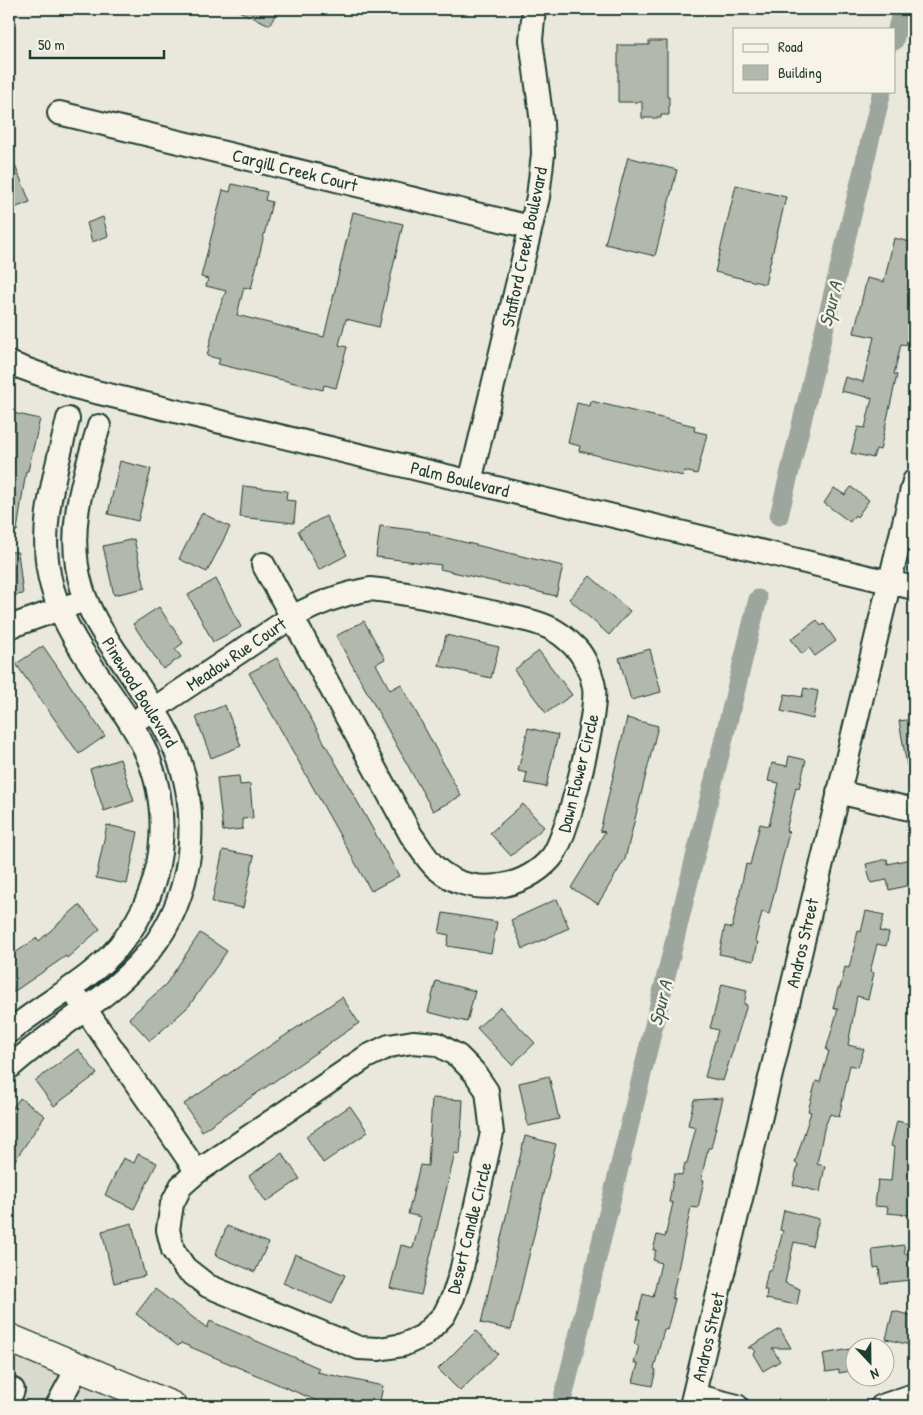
<svg xmlns="http://www.w3.org/2000/svg" width="923" height="1415" viewBox="0 0 923 1415" font-family="'Patrick Hand',sans-serif">
  <rect width="100%" height="100%" fill="#eae8dd"/>
  <filter id="ink" filterUnits="userSpaceOnUse"><feTurbulence type="fractalNoise" baseFrequency=".02" numOctaves="2"/><feDisplacementMap in="SourceGraphic" scale="10" xChannelSelector="R" yChannelSelector="G"/><feConvolveMatrix kernelMatrix="1 2 1 2 8 2 1 2 1" color-interpolation-filters="sRGB"/></filter>
  <g filter="url(#ink)">
    <polygon fill="#d9dacf" points="9,1348 147,1406 9,1406"/>
    <g fill="none" stroke-linecap="round" stroke-linejoin="round">
      <g stroke="#9ca69c" stroke-width="19">
        <polyline points="894,41 902,9"/>
        <polyline points="779,516 882,91"/>
        <polyline points="561,1406 758,599"/>
      </g>
    </g>
    <g fill="#b2b8ae" stroke="#1f3d34">
      <polygon points="234,9 278,9 270,25"/>
      <polygon points="649,41 667,41 667,97 669,97 669,115 661,115 661,118 642,118 642,102 618,102 618,45 649,45"/>
      <polygon points="9,151 30,202 9,210"/>
      <polygon points="628,157 677,170 655,256 605,244"/>
      <polygon points="232,184 267,192 265,200 272,202 251,289 244,287 237,315 324,337 353,212 403,224 379,327 346,319 339,345 347,347 336,388 324,385 323,390 218,364 220,359 207,356 216,317 226,291 206,286 208,279 201,277 223,190 230,192"/>
      <polygon points="736,185 786,197 765,284 715,272"/>
      <polygon points="103,217 108,236 92,242 87,223"/>
      <polygon points="894,238 914,243 914,298 911,312 914,313 906,345 901,344 894,374 897,375 880,450 876,449 873,458 851,453 858,427 865,428 872,398 841,391 845,377 863,382 874,337 854,333 867,278 884,282"/>
      <polygon points="591,401 695,426 694,431 707,434 697,474 684,471 683,476 579,451 580,446 568,443 577,403 590,406"/>
      <polygon points="9,412 40,419 28,471 26,471 17,531 9,531"/>
      <polygon points="120,461 151,469 138,521 108,514"/>
      <polygon points="243,486 287,491 286,500 296,501 294,523 240,517"/>
      <polygon points="851,487 869,500 857,517 855,515 850,522 824,503 834,488 845,495"/>
      <polygon points="202,513 230,527 207,572 179,559"/>
      <polygon points="326,516 347,555 319,570 298,531"/>
      <polygon points="380,526 430,532 430,534 563,566 556,596 440,569 441,565 376,557"/>
      <polygon points="134,539 145,588 114,595 103,546"/>
      <polygon points="9,552 18,552 23,594 9,596"/>
      <polygon points="590,576 630,611 609,635 569,599"/>
      <polygon points="216,579 241,627 213,642 188,595"/>
      <polygon points="159,607 183,643 175,649 181,657 163,669 133,624"/>
      <polygon points="817,620 821,626 824,624 836,641 815,656 809,648 802,654 791,639"/>
      <polygon points="364,621 385,659 376,664 390,690 401,684 461,796 433,811 336,636"/>
      <polygon points="446,635 499,647 491,678 439,666"/>
      <polygon points="43,646 105,736 79,754 16,664"/>
      <polygon points="650,649 661,692 631,700 619,658"/>
      <polygon points="539,651 572,695 546,713 514,670"/>
      <polygon points="277,658 399,876 371,891 249,673"/>
      <polygon points="804,688 818,691 813,719 781,711 785,694 802,697"/>
      <polygon points="225,705 241,746 211,758 196,717"/>
      <polygon points="627,718 658,726 625,859 598,904 571,888 605,832 600,831"/>
      <polygon points="914,719 914,766 907,766 899,721"/>
      <polygon points="528,728 558,735 546,787 525,783 527,773 518,771"/>
      <polygon points="789,756 806,760 799,788 796,787 786,831 789,832 769,914 762,912 755,941 758,942 754,961 719,954 725,926 732,928 746,864 750,865 760,824 769,826 779,783 768,781 772,763 787,766"/>
      <polygon points="120,759 134,801 104,811 90,769"/>
      <polygon points="239,776 240,785 250,784 253,818 242,819 243,829 223,831 217,778"/>
      <polygon points="523,804 544,827 511,856 490,833"/>
      <polygon points="107,825 138,832 127,884 96,878"/>
      <polygon points="223,850 254,856 243,908 212,902"/>
      <polygon points="887,859 888,864 910,859 914,884 889,890 887,880 871,883 866,864"/>
      <polygon points="557,899 569,928 523,949 511,920"/>
      <polygon points="79,905 100,929 67,958 66,956 9,995 9,957 37,938 39,941"/>
      <polygon points="866,911 884,915 880,931 889,933 886,946 877,944 870,972 874,973 868,999 857,996 848,1045 864,1049 858,1067 850,1065 839,1117 830,1114 824,1129 817,1164 825,1166 820,1192 793,1185 798,1164 795,1163 811,1112 808,1111 816,1081 820,1082 829,1051 826,1050 838,1009 833,1008 838,988 840,988 845,967 849,968 858,931 861,932"/>
      <polygon points="443,913 497,922 491,953 447,946 449,935 439,933"/>
      <polygon points="200,933 227,951 189,1006 150,1041 129,1018 166,984"/>
      <polygon points="436,981 475,991 467,1022 428,1012"/>
      <polygon points="722,984 747,990 744,1004 747,1005 723,1081 705,1077 718,1030 710,1028"/>
      <polygon points="342,997 359,1023 202,1131 184,1104"/>
      <polygon points="500,1007 535,1043 512,1065 477,1028"/>
      <polygon points="78,1049 97,1074 54,1106 35,1081"/>
      <polygon points="549,1076 559,1119 528,1126 519,1083"/>
      <polygon points="20,1098 45,1116 9,1169 9,1113"/>
      <polygon points="432,1098 463,1100 460,1154 455,1153 421,1295 390,1288 401,1245 413,1248 421,1217 408,1214 420,1165 428,1166"/>
      <polygon points="723,1098 711,1148 708,1148 701,1180 704,1180 698,1208 691,1207 672,1298 675,1299 667,1330 664,1329 654,1369 656,1370 652,1386 633,1382 638,1364 634,1363 639,1346 634,1344 640,1319 637,1319 643,1294 653,1297 661,1263 653,1260 656,1250 653,1250 657,1235 665,1237 673,1203 669,1202 674,1174 682,1175 685,1163 687,1163 696,1127 688,1125 694,1100"/>
      <polygon points="350,1106 368,1132 323,1163 306,1136"/>
      <polygon points="897,1121 914,1125 914,1152 909,1187 912,1187 909,1215 887,1213 888,1207 875,1206 878,1180 891,1181 894,1147 891,1146"/>
      <polygon points="525,1136 556,1144 511,1330 481,1323"/>
      <polygon points="282,1153 300,1179 266,1202 249,1176"/>
      <polygon points="138,1154 157,1163 134,1209 105,1195 123,1158 134,1163"/>
      <polygon points="784,1210 819,1219 812,1246 794,1242 785,1283 800,1289 797,1305 766,1299 767,1290 764,1290 768,1270 771,1270 775,1261 783,1231 780,1230"/>
      <polygon points="132,1223 145,1276 114,1283 102,1231"/>
      <polygon points="227,1226 268,1243 255,1272 215,1255"/>
      <polygon points="904,1245 905,1254 909,1253 911,1280 881,1283 879,1267 874,1268 872,1249"/>
      <polygon points="295,1254 345,1275 332,1304 283,1283"/>
      <polygon points="155,1289 207,1328 210,1321 319,1368 317,1372 383,1386 379,1406 329,1406 181,1343 178,1346 136,1314"/>
      <polygon points="893,1311 914,1316 914,1346 886,1339"/>
      <polygon points="780,1329 791,1348 772,1348 780,1361 763,1371 753,1354 756,1352 753,1348 748,1348"/>
      <polygon points="476,1331 498,1354 460,1391 438,1369"/>
      <polygon points="856,1348 856,1370 839,1373 839,1370 826,1372 823,1354"/>
    </g>
    <g fill="none" stroke-linecap="round" stroke-linejoin="round">
      <defs>
        <g id="minor">
          <polyline points="59,113 530,227"/>
          <polyline points="9,363 75,387 914,588"/>
          <polyline points="470,482 538,197 543,154 542,123 531,40 534,9"/>
          <path d="M370 589C413 593 454 604 496 613 516 618 540 621 557 632 564 636 572 644 577 649 585 658 592 675 594 687 598 713 568 838 551 858 523 890 470 898 436 868 427 860 419 846 411 835L292 617C318 603 341 594 370 589Z"/>
          <polyline points="9,627 74,604"/>
          <polyline points="143,716 292,617 263,564"/>
          <polyline points="838,792 914,810"/>
          <polyline points="77,997 197,1172"/>
          <path d="M9 1032C44 1002 89 982 119 946 172 882 175 793 131 724 103 679 67 639 52 587 36 531 56 472 68 419"/>
          <polygon points="413,1042 437,1044 458,1056 474,1072 487,1091 492,1133 461,1272 453,1297 444,1315 423,1336 403,1345 379,1349 359,1348 208,1286 185,1268 173,1250 168,1230 172,1204 181,1186 197,1172 366,1057 389,1046"/>
          <path d="M9 1068C57 1024 118 996 157 941 177 913 188 877 190 843 195 759 160 719 117 654 103 633 89 612 82 588 65 533 83 479 99 426"/>
          <polyline points="9,1388 13,1390 9,1399"/>
          <polyline points="694,1395 737,1406"/>
          <polyline points="57,1406 78,1367"/>
          <polyline points="691,1406 914,481"/>
          <polyline points="882,1406 914,1395"/>
        </g>
        <polyline id="major" points="9,1338 172,1406"/>
      </defs>
      <use href="#minor" stroke="#1f3d34" stroke-width="26"/>
      <use href="#major" stroke="#1f3d34" stroke-width="31"/>
      <use href="#minor" stroke="#f7f3e8" stroke-width="22"/>
      <use href="#major" stroke="#f7f3e8" stroke-width="28"/>
    </g>
  </g>
  <g text-anchor="middle" dominant-baseline="central" stroke-width="5" stroke-linejoin="round" paint-order="stroke">
    <g font-size="18" fill="#1f3d34" stroke="#f7f3e8">
      <text transform="translate(295 170) rotate(14)">Cargill Creek Court</text>
      <text transform="translate(524 247) rotate(-78)">Stafford Creek Boulevard</text>
      <text transform="translate(460 479) rotate(14)">Palm Boulevard</text>
      <text transform="translate(236 654) rotate(-34)">Meadow Rue Court</text>
      <text transform="translate(140 692) rotate(58)">Pinewood Boulevard</text>
      <text transform="translate(578 773) rotate(-76)">Dawn Flower Circle</text>
      <text transform="translate(802 943) rotate(-77)">Andros Street</text>
      <text transform="translate(469 1228) rotate(-76)">Desert Candle Circle</text>
      <text transform="translate(708 1337) rotate(-77)">Andros Street</text>
    </g>
    <g font-size="19" font-style="italic" fill="#445c53" stroke="#f7f3e8">
      <text transform="translate(830 304) rotate(-76)">Spur A</text>
      <text transform="translate(660 1003) rotate(-76)">Spur A</text>
    </g>
  </g>
  <rect width="923" height="1415" fill="none" stroke="#f7f3e8" stroke-width="30"/>
  <rect x="15" y="15" width="893" height="1385" fill="none" stroke="#1f3d34" stroke-width="2" filter="url(#ink)"/>
  <rect x="733" y="28" width="162" height="65" fill="#f7f3e8" stroke="#a1aaa0"/>
  <rect x="743" y="44" width="25" height="8" fill="#f7f3e8" stroke="#a1aaa0"/>
  <text x="778" y="52" font-size="15" fill="#1f3d34">Road</text>
  <rect x="743" y="65" width="25" height="15" fill="#b2b8ae" stroke="#a1aaa0"/>
  <text x="778" y="78" font-size="15" fill="#1f3d34">Building</text>
  <g transform="translate(870 1362) rotate(158)"><circle r="24" fill="#f7f3e8" stroke="#a1aaa0"/>
  <path d="M0-4L9 19L0 12L-9 19Z" fill="#1f3d34"/>
  <text y="-8" font-size="14" font-weight="bold" text-anchor="middle" fill="#1f3d34">N</text>
  </g>
  <path d="M30 50v8h134v-8" fill="none" stroke="#1f3d34" stroke-width="2.5"/>
  <text x="38" y="50" font-size="15" fill="#1f3d34" stroke="#f7f3e8" stroke-width="4" paint-order="stroke">50 m</text>
</svg>
